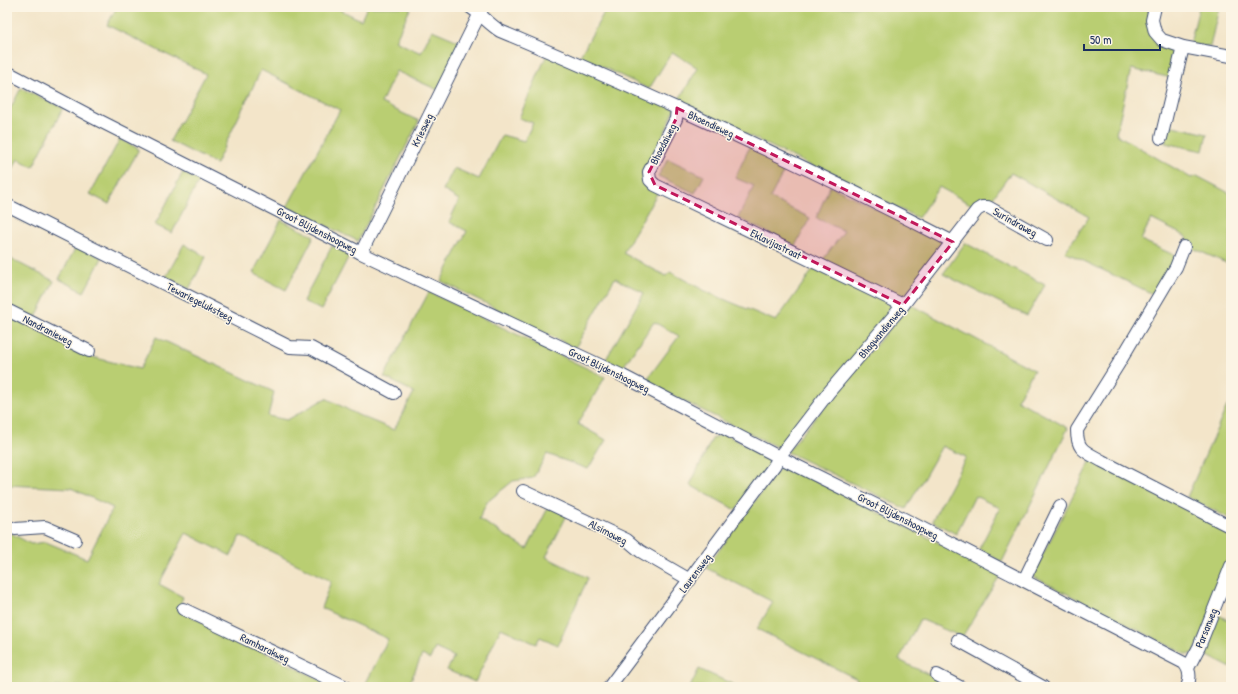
<svg xmlns="http://www.w3.org/2000/svg" width="1238" height="694" viewBox="0 0 1238 694" font-family="'Patrick Hand',sans-serif">
  <rect width="100%" height="100%" fill="#fcf5e5"/>
  <filter id="ink" filterUnits="userSpaceOnUse"><feTurbulence type="fractalNoise" baseFrequency=".025" numOctaves="2"/><feDisplacementMap in="SourceGraphic" scale="8" xChannelSelector="R" yChannelSelector="G"/><feConvolveMatrix kernelMatrix="1 2 1 2 8 2 1 2 1" color-interpolation-filters="sRGB"/></filter>
  <filter id="wash" filterUnits="userSpaceOnUse"><feTurbulence type="fractalNoise" baseFrequency=".012" numOctaves="4" result="noise"/><feDisplacementMap in="SourceGraphic" scale="16" xChannelSelector="R" yChannelSelector="G"/><feGaussianBlur stdDeviation="0.9" result="paint"/><feColorMatrix in="noise" values="0 0 0 0 0 0 0 0 0 0 0 0 0 0 0 0 0 1.4 0 .05"/><feComposite in="paint" operator="in"/></filter>
  <g filter="url(#wash)">
    <rect width="100%" height="100%" fill="#f3e5c9"/>
    <g fill="#b9ce72" stroke="#6a7e68">
      <polygon points="117,7 334,7 361,20 367,7 411,7 395,41 421,53 432,30 463,43 438,90 396,71 381,103 419,121 358,241 287,207 340,110 261,70 216,164 170,141 206,74 107,25"/>
      <polygon points="607,7 1152,7 1149,20 1171,47 1177,52 1172,78 1131,69 1116,134 1191,178 1197,176 1231,194 1231,265 1190,247 1187,237 1151,219 1141,240 1176,256 1155,295 1065,252 1089,217 1011,173 992,199 984,199 976,207 939,187 918,218 678,101 698,68 672,52 649,89 580,56"/>
      <polygon points="1199,7 1219,7 1210,47 1190,44"/>
      <polygon points="548,52 675,109 646,174 659,190 623,253 666,276 670,272 709,293 776,321 815,267 897,307 781,449 645,382 679,336 654,322 621,370 605,361 644,293 615,278 575,348 441,281 467,231 449,222 459,200 443,190 454,168 479,179 502,135 524,141 533,123 519,118"/>
      <polygon points="21,88 63,108 33,167 18,159 7,181 7,115"/>
      <polygon points="1169,125 1207,134 1203,151 1165,143"/>
      <polygon points="120,139 139,149 109,204 90,194"/>
      <polygon points="750,146 787,165 770,198 810,218 795,246 738,218 754,186 735,178"/>
      <polygon points="668,159 704,176 695,193 658,176"/>
      <polygon points="183,172 199,181 172,233 155,225"/>
      <polygon points="830,186 947,243 901,301 822,261 844,231 816,218"/>
      <polygon points="281,220 314,236 286,290 253,273"/>
      <polygon points="965,243 1045,285 1027,316 943,274"/>
      <polygon points="184,244 206,257 189,289 166,277"/>
      <polygon points="77,245 102,258 84,292 59,279"/>
      <polygon points="332,246 350,254 321,310 303,301"/>
      <polygon points="7,257 54,281 35,319 7,305"/>
      <polygon points="429,292 605,377 578,424 606,440 588,469 547,454 533,478 513,481 487,502 479,519 527,549 549,506 567,515 546,557 588,578 558,645 540,637 536,644 501,628 475,682 447,670 454,657 435,648 430,659 422,655 408,687 364,687 388,639 321,608 331,581 240,536 231,556 186,533 159,584 183,597 178,610 335,687 7,687 7,531 31,544 46,542 87,559 113,508 71,488 7,485 7,315 88,356 140,369 156,337 274,392 268,416 287,420 326,398 358,415 394,430 414,392 384,377"/>
      <polygon points="910,304 1034,370 1017,400 1068,428 1002,562 979,549 1000,508 975,496 956,534 932,521 966,457 942,446 906,509 787,452"/>
      <polygon points="1227,406 1231,408 1231,519 1187,497"/>
      <polygon points="723,433 771,459 773,461 736,510 690,485 712,439"/>
      <polygon points="1092,458 1231,527 1231,557 1195,652 1187,655 1032,576"/>
      <polygon points="783,466 790,467 867,507 1001,574 962,637 920,619 899,660 954,687 853,687 857,679 757,629 773,602 706,568 777,471"/>
      <polygon points="1218,615 1231,621 1231,668 1204,654"/>
      <polygon points="699,669 739,687 690,687"/>
    </g>
  </g>
  <g filter="url(#ink)">
    <g fill="none" stroke-linecap="round" stroke-linejoin="round">
      <defs>
        <g id="minor">
          <path d="M470 7C481 14 489 24 500 31 565 58 630 87 694 116 781 156 868 198 953 242"/>
          <polyline points="1155,7 1152,20 1155,32 1162,40 1183,47 1231,56"/>
          <path d="M7 72 96 119 361 253 623 376 779 457 902 518 1184 663C1190 670 1191 678 1187 687"/>
          <polyline points="677,108 676,119 649,172 650,180 655,185 903,305"/>
          <polyline points="1161,138 1183,47"/>
          <polyline points="7,205 290,347 311,348 394,393"/>
          <path d="M1184 247 1176 267 1119 363 1077 430C1077 451 1085 451 1102 461L1231 527"/>
          <polyline points="361,253 483,7"/>
          <polyline points="7,310 89,351"/>
          <polyline points="523,491 627,540 640,551 690,580"/>
          <polyline points="7,526 15,529 45,527 75,540"/>
          <polyline points="1024,580 1060,506"/>
          <polyline points="183,609 346,687"/>
          <polyline points="958,640 1043,687"/>
          <polyline points="1188,668 1199,647 1231,566"/>
          <polyline points="937,675 960,687"/>
          <polyline points="609,687 774,466 779,457 829,392 903,305 977,210 982,207 988,207 1047,240"/>
        </g>
      </defs>
      <use href="#minor" stroke="#3b4a6e" stroke-width="14"/>
      <use href="#minor" stroke="#fff" stroke-width="12"/>
    </g>
  </g>
  <path fill="#c2185b" fill-opacity="0.2" stroke="#c2185b" stroke-width="3" stroke-dasharray="8 5" stroke-linejoin="round" d="M677 108 953 242 903 305 655 185 649 172 676 119Z"/>
  <g text-anchor="middle" dominant-baseline="central" stroke-width="3" stroke-linejoin="round" paint-order="stroke">
    <g font-size="11" fill="#1b2f5e" stroke="#fcf5e5">
      <text transform="translate(711 124) rotate(25)">Bhoendieweg</text>
      <text transform="translate(422 130) rotate(-64)">Kriesweg</text>
      <text transform="translate(663 144) rotate(-63)">Bhoedaiweg</text>
      <text transform="translate(1015 222) rotate(29)">Surindraweg</text>
      <text transform="translate(317 230) rotate(27)">Groot Blijdenshoopweg</text>
      <text transform="translate(776 244) rotate(26)">Eklavijastraat</text>
      <text transform="translate(200 302) rotate(27)">Tewariegeluksteeg</text>
      <text transform="translate(48 330) rotate(27)">Nandranieweg</text>
      <text transform="translate(881 332) rotate(-50)">Bhagwandienweg</text>
      <text transform="translate(609 370) rotate(26)">Groot Blijdenshoopweg</text>
      <text transform="translate(898 516) rotate(27)">Groot Blijdenshoopweg</text>
      <text transform="translate(608 532) rotate(27)">Alsimoweg</text>
      <text transform="translate(695 573) rotate(-53)">Laurensweg</text>
      <text transform="translate(1206 628) rotate(-68)">Parsanweg</text>
      <text transform="translate(265 648) rotate(26)">Ramharakweg</text>
    </g>
  </g>
  <rect width="1238" height="694" fill="none" stroke="#fcf5e5" stroke-width="24"/>
  <path d="M1084 44v6h76v-6" fill="none" stroke="#1b2f5e" stroke-width="2"/>
  <text x="1090" y="44" font-size="12" fill="#1b2f5e" stroke="#fcf5e5" stroke-width="3" paint-order="stroke">50 m</text>
</svg>
